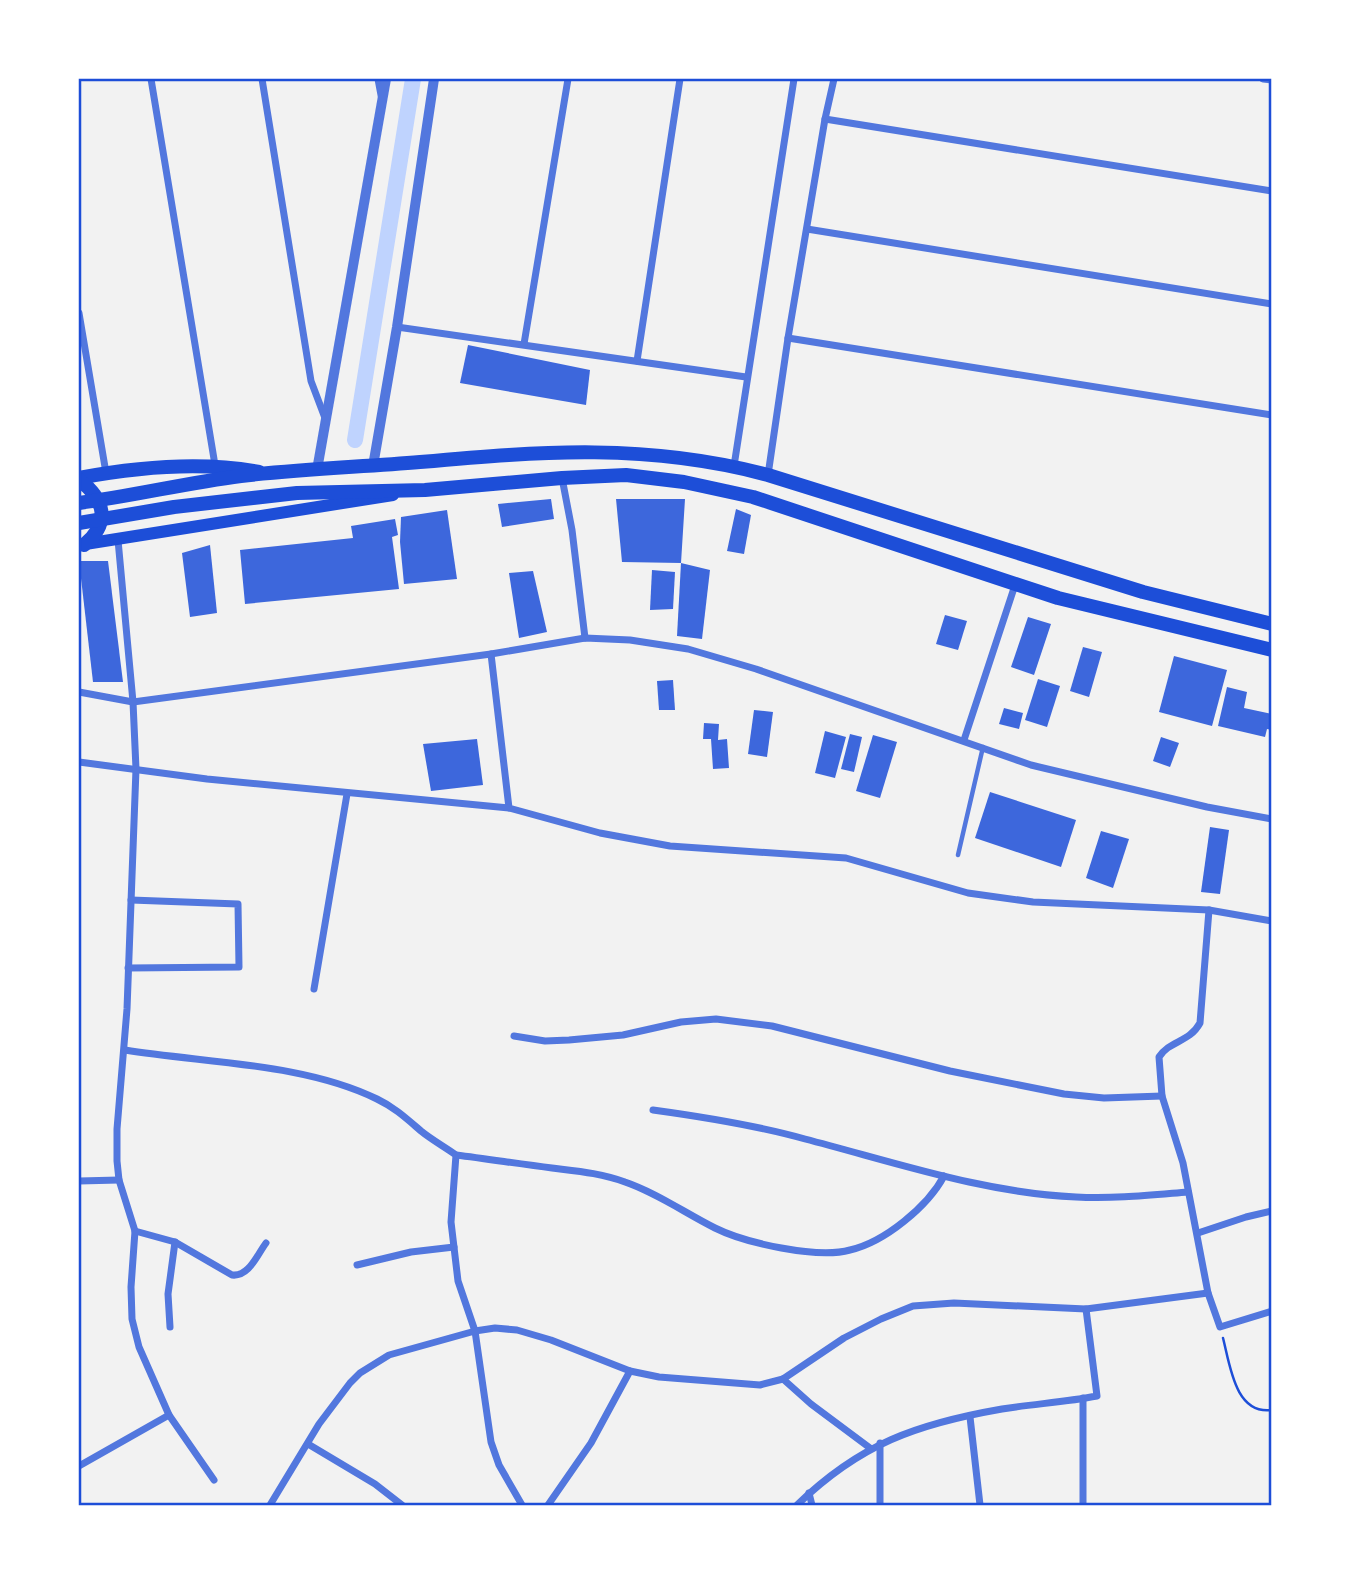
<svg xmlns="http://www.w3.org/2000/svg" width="1351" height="1584" viewBox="0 0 1351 1584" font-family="Mulish,sans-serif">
  <rect width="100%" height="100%" fill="#f2f2f2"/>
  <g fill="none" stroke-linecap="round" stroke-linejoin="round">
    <polyline stroke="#bfd3fe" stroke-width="16" points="355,440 413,79"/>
  </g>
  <g fill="#3d67dc">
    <polygon points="468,345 590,370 586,405 460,383"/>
    <polygon points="551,499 554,519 502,527 498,504"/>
    <polygon points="616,499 685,499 681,563 622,562"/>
    <polygon points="736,509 751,515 744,554 727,551"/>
    <polygon points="447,510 457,579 404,584 400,542 401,517"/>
    <polygon points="395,519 398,535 392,537 399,589 245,604 240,550 353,538 351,526"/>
    <polygon points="210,545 217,613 190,617 182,553"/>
    <polygon points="79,561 108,561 123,682 93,682"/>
    <polygon points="681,563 710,570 702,639 677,636"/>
    <polygon points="652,570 675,572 673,609 650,610"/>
    <polygon points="533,571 547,632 519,638 509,573"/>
    <polygon points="945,615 967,621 958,650 936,644"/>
    <polygon points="1028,617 1051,624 1034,675 1011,667"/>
    <polygon points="1083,647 1102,652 1089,697 1070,691"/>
    <polygon points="1174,656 1227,670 1212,726 1159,712"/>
    <polygon points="1038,679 1060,686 1047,727 1025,720"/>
    <polygon points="673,680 675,710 659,710 657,681"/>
    <polygon points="1227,687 1247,692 1244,708 1272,714 1272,730 1267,729 1265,737 1218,726"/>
    <polygon points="1004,708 1023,713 1019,729 999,724"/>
    <polygon points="754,710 773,712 767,757 748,754"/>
    <polygon points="704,723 719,724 718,740 727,739 729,768 713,769 711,739 703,739"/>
    <polygon points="825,731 846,737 835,778 815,773"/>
    <polygon points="850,734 862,737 854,772 841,769"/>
    <polygon points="873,735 897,742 880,798 856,791"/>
    <polygon points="1161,737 1179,743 1170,767 1153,761"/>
    <polygon points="477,739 483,785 431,791 423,744"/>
    <polygon points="990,792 1076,820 1061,867 975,838"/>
    <polygon points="1210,827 1229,830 1220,894 1201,892"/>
    <polygon points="1101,831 1129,839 1113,888 1086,878"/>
  </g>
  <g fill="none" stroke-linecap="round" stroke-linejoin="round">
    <path stroke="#1d4ed8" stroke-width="2.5" d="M1223 1338C1230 1365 1235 1415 1272 1410"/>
    <polyline stroke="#5277de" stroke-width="4.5" points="958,855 983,747"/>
    <g stroke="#5277de" stroke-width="7">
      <polyline points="151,79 215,465"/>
      <polyline points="262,79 311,381 325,418"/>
      <polyline points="378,79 381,95"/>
      <polyline points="1263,79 1272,80"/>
      <polyline points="825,119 1272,191"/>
      <polyline points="807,229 1272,304"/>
      <polyline points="79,313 106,473"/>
      <polyline points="397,327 746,377"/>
      <polyline points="788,338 1272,415"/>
      <polyline points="524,344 568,79"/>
      <polyline points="637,361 680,79"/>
      <polyline points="734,466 794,79"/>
      <polyline points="768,475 788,338 825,119 834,79"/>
      <polyline points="562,478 572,530 585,638"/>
      <polyline points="118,540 133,702 136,769 127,1009 117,1129 117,1161 119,1180 135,1231 131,1287 132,1319 139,1347 169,1415 214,1480"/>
      <polyline points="491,654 509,808 600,833 670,846 846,858 968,893 1033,902 1209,910 1272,921"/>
      <polyline points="79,692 133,702 491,654 585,638 630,640 688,649 756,669 1031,765 1207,807 1272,819"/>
      <polyline points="964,740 1015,585"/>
      <polyline points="79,762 207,779 509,808"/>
      <path d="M1209 910 1200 1023C1189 1043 1170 1040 1159 1057L1162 1096 1183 1163 1208 1293 1220 1327 1272 1311"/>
      <polyline points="128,968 239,967 238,904 131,900"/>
      <polyline points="314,989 347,794"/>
      <polyline points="514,1036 545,1041 569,1040 623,1035 681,1022 716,1019 772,1026 950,1071 1064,1094 1104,1098 1162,1096"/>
      <path d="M125 1050C205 1063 304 1063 377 1099 394 1107 407 1119 421 1131 432 1140 445 1147 456 1155L451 1222 458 1281 475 1331 491 1442 499 1465 522 1505"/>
      <path d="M653 1110C704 1117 755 1125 805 1139 894 1162 984 1193 1076 1197 1114 1199 1151 1195 1188 1192"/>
      <path d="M456 1155C488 1159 520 1164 552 1168 576 1171 601 1173 625 1182 657 1193 685 1213 715 1228 745 1243 817 1259 850 1250 885 1242 928 1206 944 1176"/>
      <polyline points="79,1181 119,1180"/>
      <path d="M135 1231 175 1242 232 1275C249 1277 257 1255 266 1243"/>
      <polyline points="1198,1233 1246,1217 1272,1211"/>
      <polyline points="357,1265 411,1252 454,1247"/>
      <polyline points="170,1327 168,1294 175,1242"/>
      <polyline points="783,1379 811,1404 870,1448"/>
      <polyline points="1083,1398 1083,1505"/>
      <polyline points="970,1417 980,1505"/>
      <polyline points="308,1444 375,1484 402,1505"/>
      <polyline points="79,1466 169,1415"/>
      <polyline points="809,1493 812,1505"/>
      <polyline points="270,1505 319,1424 350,1383 360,1373 389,1355 475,1331 495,1328 517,1330 551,1340 630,1371 659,1377 760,1385 783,1379 844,1338 881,1319 913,1306 954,1303 1086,1309 1208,1293"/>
      <polyline points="548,1505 591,1443 630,1371"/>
      <path d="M797 1505C860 1444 916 1424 1002 1409 1033 1404 1066 1402 1097 1396L1086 1309"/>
      <polyline points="880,1505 880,1443"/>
    </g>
    <g stroke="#5277de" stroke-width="10">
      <polyline points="373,466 397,327 434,79"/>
      <polyline points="317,470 386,79"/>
    </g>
    <polyline stroke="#1d4ed8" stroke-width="12" points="79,545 393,495"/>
    <path stroke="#1d4ed8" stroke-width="14" d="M79 478C138 467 200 461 259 472"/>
    <g stroke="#1d4ed8" stroke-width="14">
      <path d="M79 480C105 499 111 523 84 545"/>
      <path d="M79 503C133 496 186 483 241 476 300 469 361 467 420 462 541 451 649 443 768 475L1143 592 1272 624"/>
      <polyline points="79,523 174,507 297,493 425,490 562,478 626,475 684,482 753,497 1058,598 1272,650"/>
    </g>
  </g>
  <rect width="1351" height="1584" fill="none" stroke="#ffffff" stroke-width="161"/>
  <rect x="80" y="80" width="1190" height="1424" fill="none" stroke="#1d4ed8" stroke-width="2.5"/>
</svg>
